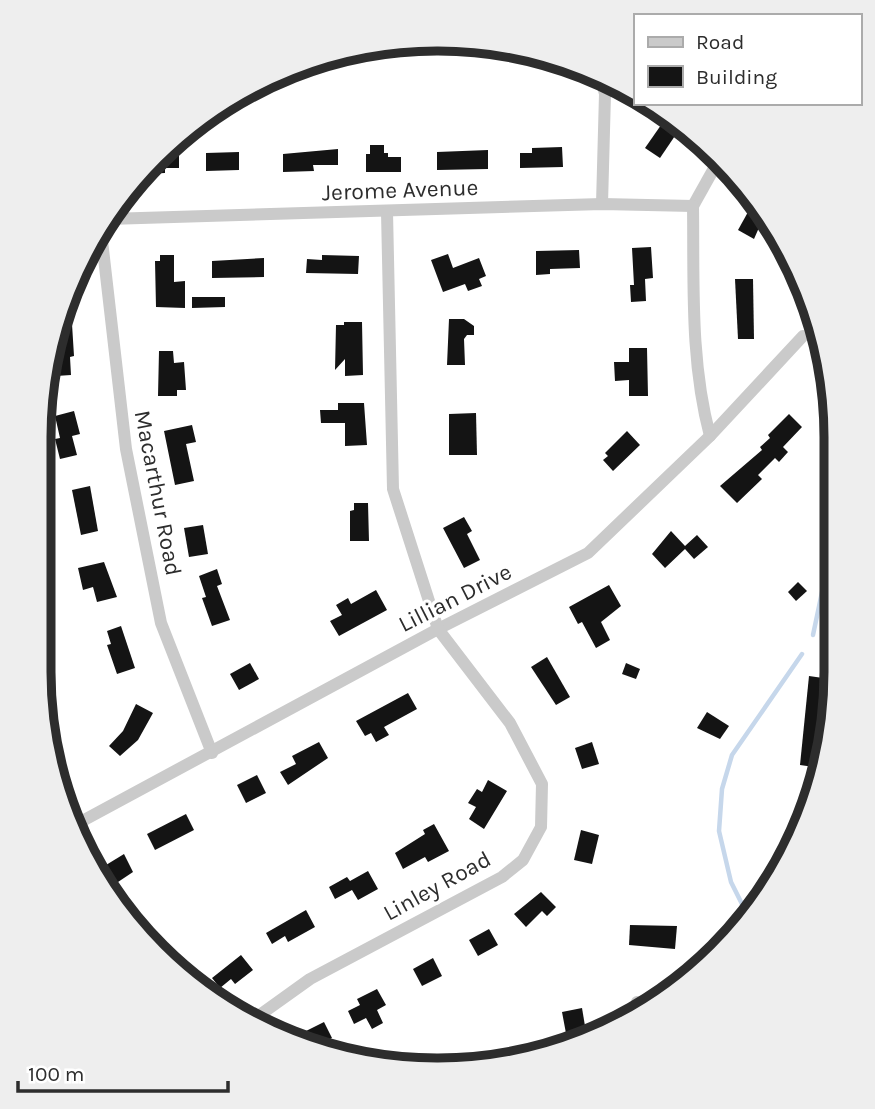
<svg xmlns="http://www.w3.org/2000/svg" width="875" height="1109" viewBox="0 0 875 1109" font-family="Karla,sans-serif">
  <rect width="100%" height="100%" fill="#fff"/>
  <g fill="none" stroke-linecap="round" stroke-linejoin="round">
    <g stroke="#c6d7eb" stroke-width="4.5">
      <polyline points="813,635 833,540"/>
      <polyline points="749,918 731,882 719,831 722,789 732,755 802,654"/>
    </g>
  </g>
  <g fill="#141414">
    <polygon points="516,50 540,52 545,54 523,65"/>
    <polygon points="668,115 683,124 660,158 645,148"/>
    <polygon points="370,145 384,145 384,153 388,153 388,157 401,157 401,172 366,172 366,154 370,154"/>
    <polygon points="562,147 563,167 520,168 520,153 532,153 532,148"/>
    <polygon points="338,149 338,165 313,165 314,171 283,172 283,154"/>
    <polygon points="488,150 488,169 437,170 437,152"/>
    <polygon points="239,152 239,170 206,171 206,153"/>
    <polygon points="179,153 179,168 165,168 165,173 144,174 167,154"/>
    <polygon points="753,203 764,216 754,239 738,230"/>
    <polygon points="651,247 653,278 645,279 646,301 631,302 630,285 634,285 632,248"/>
    <polygon points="579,250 580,268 550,269 550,274 536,275 536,251"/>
    <polygon points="448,254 453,268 479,258 486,276 479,279 482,286 468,291 465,284 443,292 431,260"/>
    <polygon points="160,255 174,255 174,282 185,281 185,308 156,307 155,261 160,261"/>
    <polygon points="322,255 359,256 358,274 306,273 307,259 322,260"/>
    <polygon points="264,258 264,277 212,278 212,261"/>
    <polygon points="735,279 753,279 754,339 738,339"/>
    <polygon points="192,297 225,297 225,307 192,308"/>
    <polygon points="449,319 464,319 474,326 474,335 467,335 464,339 465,365 447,365"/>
    <polygon points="344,322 362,322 363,375 345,376 345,359 335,370 336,325 344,325"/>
    <polygon points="72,324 74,356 70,357 71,375 56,376 57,325"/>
    <polygon points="629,348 647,348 648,396 629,396 629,380 615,381 614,362 629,362"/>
    <polygon points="159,351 173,351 174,363 184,362 186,390 177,390 177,396 158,396"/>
    <polygon points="338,403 364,403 367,445 345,446 345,423 321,423 320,410 338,410"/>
    <polygon points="74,411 80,434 72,436 77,455 60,459 55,439 60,438 55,416"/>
    <polygon points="476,413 477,455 449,455 449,414"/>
    <polygon points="789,414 802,427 783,447 788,452 779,462 775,458 758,475 762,479 737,503 720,486 762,450 760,447 770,438 768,435"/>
    <polygon points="192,425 196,442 186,444 194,481 175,485 164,431"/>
    <polygon points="627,431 640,445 613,471 603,460 608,456 605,453"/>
    <polygon points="90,486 98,531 81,535 72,490"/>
    <polygon points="354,503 368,503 369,541 350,541 350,511 354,510"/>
    <polygon points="464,517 472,531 467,534 480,560 464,568 443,528"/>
    <polygon points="203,525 208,554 189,557 184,528"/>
    <polygon points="671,531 685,546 697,535 708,547 694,559 685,549 665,568 652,554"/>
    <polygon points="104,562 117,597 97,602 93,587 83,590 78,568"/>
    <polygon points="217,569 222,584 217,586 230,620 212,626 202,598 206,597 199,576"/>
    <polygon points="798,582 807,591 796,601 788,592"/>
    <polygon points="609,585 621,606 601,622 610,640 596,648 582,622 578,624 569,607"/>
    <polygon points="376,590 387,610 339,636 330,621 342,615 336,605 348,598 351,604"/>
    <polygon points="121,626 135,668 117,674 107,645 111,644 107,631"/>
    <polygon points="547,657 570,697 556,705 531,667"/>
    <polygon points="250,663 259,679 239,690 230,674"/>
    <polygon points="626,663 640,669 636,679 622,674"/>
    <polygon points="809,676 830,679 829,749 821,768 800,765"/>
    <polygon points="408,693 417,709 384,727 389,735 376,742 371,733 365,736 356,721"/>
    <polygon points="136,704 153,713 138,740 120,756 109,746 123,731"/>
    <polygon points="707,712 729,726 720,739 697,728"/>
    <polygon points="319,742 328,758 288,785 280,772 296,764 292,756"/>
    <polygon points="592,742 599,764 582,769 575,748"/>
    <polygon points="257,775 266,793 246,803 237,785"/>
    <polygon points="488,780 507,791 484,829 469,819 476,807 468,803 477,789 482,792"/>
    <polygon points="186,814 194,830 155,850 147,834"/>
    <polygon points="434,824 449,851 428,862 425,857 403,869 395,853 425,834 423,830"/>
    <polygon points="581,830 599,835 592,864 574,860"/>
    <polygon points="124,854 133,872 106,890 93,873"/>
    <polygon points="368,871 378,889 358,900 352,890 335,899 329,887 347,877 350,881"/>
    <polygon points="541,892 556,907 547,916 542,911 526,927 514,914"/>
    <polygon points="306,910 315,927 288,942 285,936 272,944 266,933"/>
    <polygon points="630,925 677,926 675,949 629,945"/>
    <polygon points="489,929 498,945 478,956 469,940"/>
    <polygon points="241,955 253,970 235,984 231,979 220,988 212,978"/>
    <polygon points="433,958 442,976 422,986 413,969"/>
    <polygon points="377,989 386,1005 377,1010 383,1023 372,1029 366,1018 354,1024 348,1011 360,1005 357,999"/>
    <polygon points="582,1008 587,1038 568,1044 562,1012"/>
    <polygon points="324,1022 332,1038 313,1048 298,1042 307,1038 304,1032"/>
  </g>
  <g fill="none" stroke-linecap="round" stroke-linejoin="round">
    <polyline stroke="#cacaca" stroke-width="6" points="803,336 818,322"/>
    <g stroke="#cacaca" stroke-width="12">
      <polyline points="602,204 605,94 602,83"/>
      <path d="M693 206C694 283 690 361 710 436"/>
      <polyline points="693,206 717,163"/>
      <polyline points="108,219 602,204 693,206"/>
      <polyline points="101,232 126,449 161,623 212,753"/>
      <polyline points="73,826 438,629 588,553 710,436 803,336"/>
      <polyline points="637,1002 637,1017"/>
      <polyline points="250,1022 310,979 502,877 523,860 541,827 542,784 510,723 438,629 393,489 387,212"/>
    </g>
  </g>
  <g text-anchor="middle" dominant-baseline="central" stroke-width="7" stroke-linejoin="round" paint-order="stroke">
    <g font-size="23" fill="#2d2d2d" stroke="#fff">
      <text transform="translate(400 190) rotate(-2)">Jerome Avenue</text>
      <text transform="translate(158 493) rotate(79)">Macarthur Road</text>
      <text transform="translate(455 598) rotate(-27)">Lillian Drive</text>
      <text transform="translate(437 886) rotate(-29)">Linley Road</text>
    </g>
  </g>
  <path d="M0 0H875V1109H0ZM437 51H438A386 386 0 0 1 824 437V672A386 386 0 0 1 438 1058H437A386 386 0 0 1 51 672V437A386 386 0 0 1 437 51Z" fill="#eee" fill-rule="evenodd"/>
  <path fill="none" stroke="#2d2d2d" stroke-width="9" d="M437 51H438A386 386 0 0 1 824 437V672A386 386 0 0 1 438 1058H437A386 386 0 0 1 51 672V437A386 386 0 0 1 437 51Z"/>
  <rect x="634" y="14" width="228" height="91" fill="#ffffff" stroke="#ababab" stroke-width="2"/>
  <rect x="648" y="37" width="35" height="10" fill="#cacaca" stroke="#ababab" stroke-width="2"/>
  <text x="696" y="49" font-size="21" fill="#2d2d2d">Road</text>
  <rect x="648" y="66" width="35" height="21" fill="#141414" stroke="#ababab" stroke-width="2"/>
  <text x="696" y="84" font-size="21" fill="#2d2d2d">Building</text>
  <path d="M18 1081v10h210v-10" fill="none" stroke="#2d2d2d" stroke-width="3.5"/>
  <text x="28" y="1081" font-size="21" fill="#2d2d2d" stroke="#ffffff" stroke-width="5" paint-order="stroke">100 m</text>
</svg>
